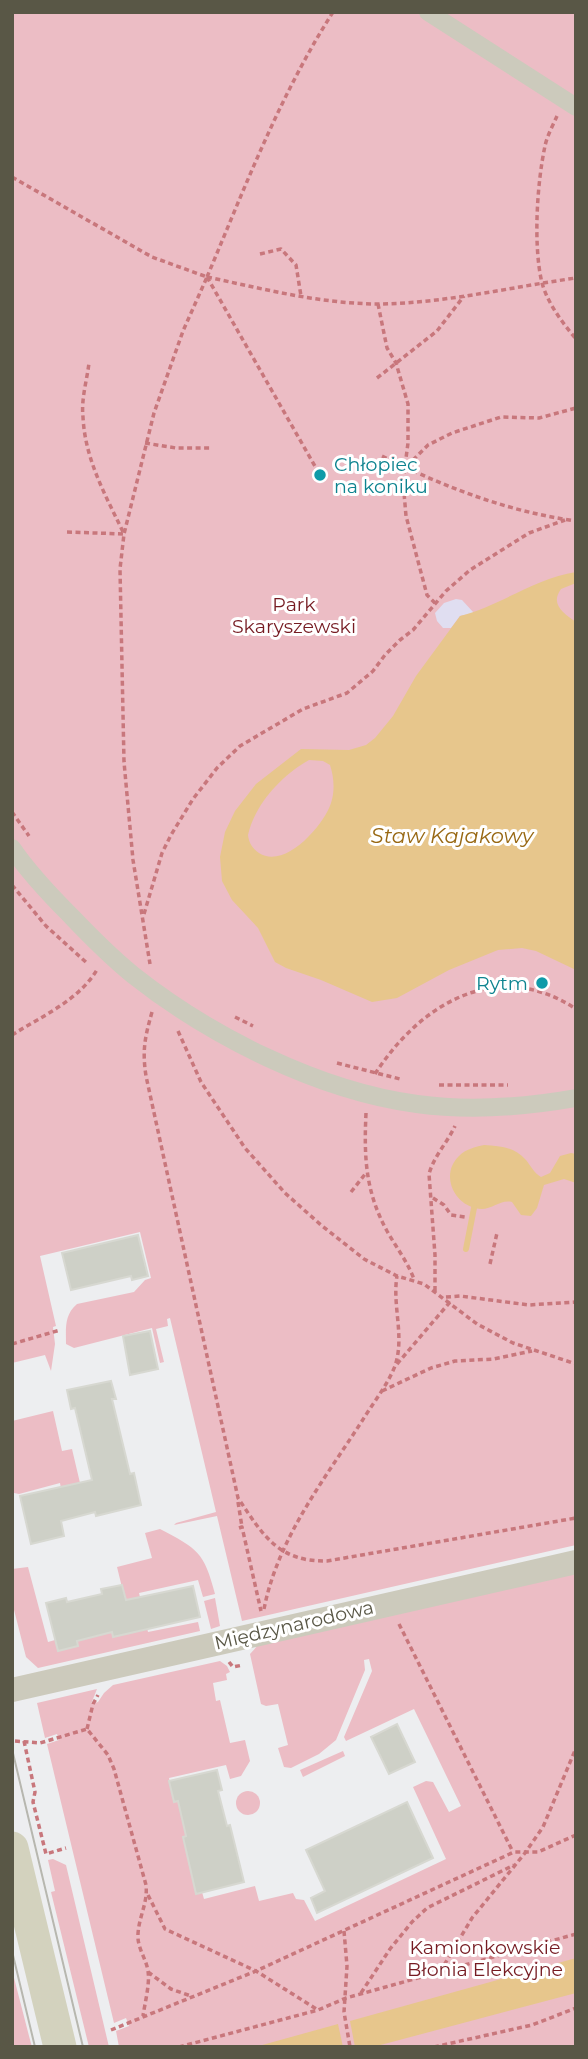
<svg xmlns="http://www.w3.org/2000/svg" width="588" height="2059" viewBox="0 0 588 2059" font-family="Montserrat,sans-serif">
  <rect width="100%" height="100%" fill="#edeef0"/>
  <g fill="#ecbdc5">
    <path d="M12 12H576V1545L242 1621 217 1516 174 1525 176 1523 216 1512 170 1318 167 1319 168 1326 156 1329 164 1362 160 1363 152 1328 74 1348 66 1344C66 1329 64 1315 77 1304L134 1292 145 1280 151 1278 140 1232 40 1256 56 1326 53 1327 55 1344 51 1371 45 1355 12 1363Z"/>
    <polygon points="53,1411 62,1451 72,1449 80,1483 61,1488 60,1483 19,1494 14,1493 12,1421"/>
    <path d="M160 1529C198 1549 204 1552 215 1594L203 1597 198 1580 139 1593 148 1632 198 1622 200 1631 38 1668 26 1657 12 1602V1569L28 1567 48 1642 55 1640 58 1651 78 1646 77 1641 112 1632 113 1637 133 1632 117 1567 152 1558 145 1533Z"/>
    <polygon points="576,1572 576,2047 119,2047 116,2031 129,2026 126,2018 114,2023 47,1744 59,1740 57,1734 45,1738 37,1703 97,1689 91,1704 98,1702 104,1693 113,1685 220,1661 227,1666 230,1672 226,1674 227,1680 213,1683 216,1701 220,1700 230,1743 245,1740 250,1761 241,1776 230,1779 226,1765 169,1778 174,1801 178,1801 186,1836 183,1837 196,1893 202,1892 204,1899 255,1886 259,1901 293,1893 296,1899 304,1900 315,1921 446,1859 413,1787 426,1781 433,1782 449,1812 461,1806 414,1709 346,1741 344,1737 372,1671 369,1659 364,1660 365,1670 336,1740 319,1754 291,1768 284,1767 278,1748 288,1745 278,1704 266,1706 261,1704 250,1654 260,1643"/>
    <polygon points="215,1598 220,1626 211,1629 204,1601"/>
    <polygon points="343,1751 345,1756 303,1777 300,1770"/>
    <circle cx="248" cy="1803" r="12"/>
    <polygon points="53,1859 66,1865 109,2047 89,2047 51,1892 55,1891 48,1860"/>
    <polygon points="12,1970 29,2036 32,2047 12,2047"/>
  </g>
  <polygon fill="#e0def1" points="456,599 462,600 474,613 460,616 451,628 443,628 437,621 435,613 444,603"/>
  <g fill="#e7c68c" fill-rule="evenodd">
    <path d="M576 572V583L561 589C550 604 563 613 576 622V970L536 951 522 948 498 950 449 970 397 998 372 1002 321 980 286 968 275 962 258 928 232 900 222 881 220 857 225 832 235 811 256 784 301 749 349 750 366 745 375 738 393 716 416 676 460 616C500 606 535 578 576 572ZM309 760 323 761 330 765C334 777 335 791 331 803 324 825 285 870 259 853 252 848 249 843 248 835 255 804 282 775 309 760Z"/>
    <path d="M484 1145C501 1146 514 1147 526 1160 531 1166 534 1173 541 1177L550 1173 560 1156 571 1153 576 1154V1183L564 1179 544 1185 537 1208 531 1216 521 1215 512 1202C498 1199 490 1213 475 1208 452 1202 441 1173 459 1156 466 1149 475 1147 484 1145Z"/>
    <polygon points="576,1958 576,1993 373,2047 355,2047 350,2021"/>
    <polygon points="338,2024 343,2047 255,2047"/>
  </g>
  <g fill="none" stroke-linecap="round" stroke-linejoin="round">
    <polyline stroke="#e7c68c" stroke-width="6" points="466,1249 474,1208"/>
  </g>
  <g fill="#ced0c7" stroke="#d7d8d1" stroke-width="2">
    <polygon points="138,1235 148,1276 132,1280 131,1276 71,1290 62,1253"/>
    <polygon points="150,1331 158,1369 130,1375 123,1336"/>
    <polygon points="111,1381 116,1399 112,1399 130,1474 134,1473 141,1505 96,1516 95,1512 61,1521 64,1536 31,1544 20,1496 92,1480 75,1408 71,1409 67,1390"/>
    <polygon points="122,1585 126,1600 193,1586 200,1617 113,1637 112,1632 77,1641 78,1646 58,1651 46,1603 66,1598 67,1602 102,1594 101,1589"/>
    <polygon points="397,1724 415,1762 389,1774 371,1737"/>
    <polygon points="217,1770 222,1790 218,1791 227,1826 230,1825 244,1882 196,1894 183,1837 186,1836 178,1801 174,1802 169,1781"/>
    <polygon points="407,1802 433,1858 317,1913 311,1898 325,1891 306,1850"/>
  </g>
  <g fill="none" stroke-linecap="round" stroke-linejoin="round">
    <g stroke="#c8777c" stroke-width="3.5" stroke-dasharray="5 3.5" stroke-linecap="butt">
      <path d="M557 116C553 125 547 136 545 146 537 183 533 246 542 283 548 304 562 322 576 339"/>
      <polyline points="12,177 152,257 207,277 183,331 154,413 124,534 120,569 124,762 133,860 150,964"/>
      <polyline points="260,254 281,249 296,265 301,296"/>
      <path d="M207 277C264 289 321 304 380 304 446 303 511 287 576 278"/>
      <path d="M207 277C245 187 280 95 333 12"/>
      <polyline points="207,277 320,475"/>
      <polyline points="378,304 387,348 396,363 408,404 408,443 403,481 406,516 427,595 435,603"/>
      <polyline points="377,378 437,331 464,296"/>
      <polyline points="145,443 176,448 210,448"/>
      <path d="M382 456C445 487 505 511 576 521"/>
      <polyline points="407,466 428,445 452,433 501,417 539,418 576,408"/>
      <path d="M67 532 124 534C106 496 85 460 83 417 81 399 87 380 89 363"/>
      <polyline points="12,812 29,836"/>
      <polyline points="12,885 46,926 88,964"/>
      <polyline points="144,914 162,853 171,835 193,799 217,768 240,746 303,709 347,693 373,671 385,655 400,640 413,630 446,591 470,570 529,533 565,520"/>
      <path d="M152 1012C145 1037 142 1050 146 1076L238 1498C263 1535 278 1562 327 1561L576 1518"/>
      <polyline points="235,1017 253,1026"/>
      <polyline points="178,1031 201,1082 245,1148 285,1193 321,1225 364,1259 397,1276 424,1284 477,1324 513,1343 576,1364"/>
      <path d="M12 1035C42 1016 80 1000 98 968"/>
      <polyline points="337,1063 400,1079"/>
      <path d="M375 1074C420 1004 497 957 576 1009"/>
      <polyline points="439,1085 508,1085"/>
      <path d="M366 1113C364 1156 365 1191 387 1231 396 1247 407 1261 414 1279"/>
      <polyline points="351,1192 366,1173"/>
      <polyline points="433,1198 444,1205 451,1215 465,1217"/>
      <polyline points="490,1264 497,1233"/>
      <path d="M435 1291V1255L429 1174C434 1156 447 1143 455 1126"/>
      <polyline points="446,1297 460,1296 529,1305 576,1302"/>
      <polyline points="12,1344 60,1330"/>
      <polyline points="397,1364 450,1302"/>
      <polyline points="382,1391 431,1368 455,1361 494,1359 532,1351"/>
      <polyline points="238,1502 242,1527"/>
      <polyline points="239,1528 242,1527 261,1611"/>
      <path d="M264 1609C278 1538 324 1480 362 1421 373 1403 387 1386 395 1366 405 1336 392 1306 397 1276"/>
      <polyline points="399,1624 513,1852"/>
      <polyline points="229,1662 233,1667 243,1665"/>
      <polyline points="87,1729 93,1704 98,1695"/>
      <path d="M15 1741 40 1743 87 1729 108 1755 114 1769 146 1885C148 1903 139 1916 138 1934 137 1948 146 1958 148 1971 150 1984 145 2002 143 2016"/>
      <polyline points="24,1741 35,1792 33,1802 46,1854 66,1848"/>
      <polyline points="148,1895 165,1929 256,1971 318,2010"/>
      <polyline points="344,1931 347,1966 344,2012 350,2047"/>
      <polyline points="148,1972 171,1989 191,1996"/>
      <polyline points="440,1972 472,1918 525,1853 543,1827 576,1748"/>
      <polyline points="361,1993 390,1949 412,1922 427,1908 514,1865"/>
      <polyline points="111,2030 256,1971 514,1852 538,1852 576,1835"/>
      <polyline points="179,2047 318,2010 346,1998 576,1934"/>
      <polyline points="434,2047 532,2025 576,2008"/>
    </g>
    <g stroke="#cccabc" stroke-width="18">
      <polyline points="428,12 576,107"/>
      <path d="M12 848C29 873 50 895 71 916 91 937 111 957 133 975 210 1036 319 1091 417 1104 468 1111 525 1107 576 1098"/>
    </g>
    <polyline stroke="#cccabc" stroke-width="24" points="12,1690 576,1562"/>
    <polyline stroke="#d3d2be" stroke-width="33" points="12,1848 60,2047"/>
    <g stroke="#b7b7af" stroke-width="2">
      <polyline points="12,1749 83,2047"/>
      <polyline points="12,1951 35,2047"/>
    </g>
  </g>
  <g fill="#0f9aa8" stroke="#fff" stroke-width="2.5">
    <circle cx="320" cy="475" r="7"/>
    <circle cx="542" cy="983" r="7"/>
  </g>
  <g text-anchor="middle" dominant-baseline="central" stroke-width="6" stroke-linejoin="round" paint-order="stroke">
    <g font-size="19" fill="#0d838f" stroke="#fff" text-anchor="start">
      <text x="334" y="464">Chłopiec<tspan x="334" dy="22">na koniku</tspan></text>
      <text x="528" y="983" text-anchor="end">Rytm</text>
    </g>
    <g font-size="19" fill="#761b22" stroke="#fff">
      <text x="294" y="604">Park<tspan x="294" dy="22">Skaryszewski</tspan></text>
      <text x="485" y="1947">Kamionkowskie<tspan x="485" dy="22">Błonia Elekcyjne</tspan></text>
    </g>
    <g font-size="19" fill="#595746" stroke="#fff">
      <text transform="translate(294 1625) rotate(-13)">Międzynarodowa</text>
    </g>
    <g font-size="21" font-style="italic" fill="#986813" stroke="#fff">
      <text x="452" y="835">Staw Kajakowy</text>
    </g>
  </g>
  <rect width="588" height="2059" fill="none" stroke="#595746" stroke-width="28"/>
</svg>
